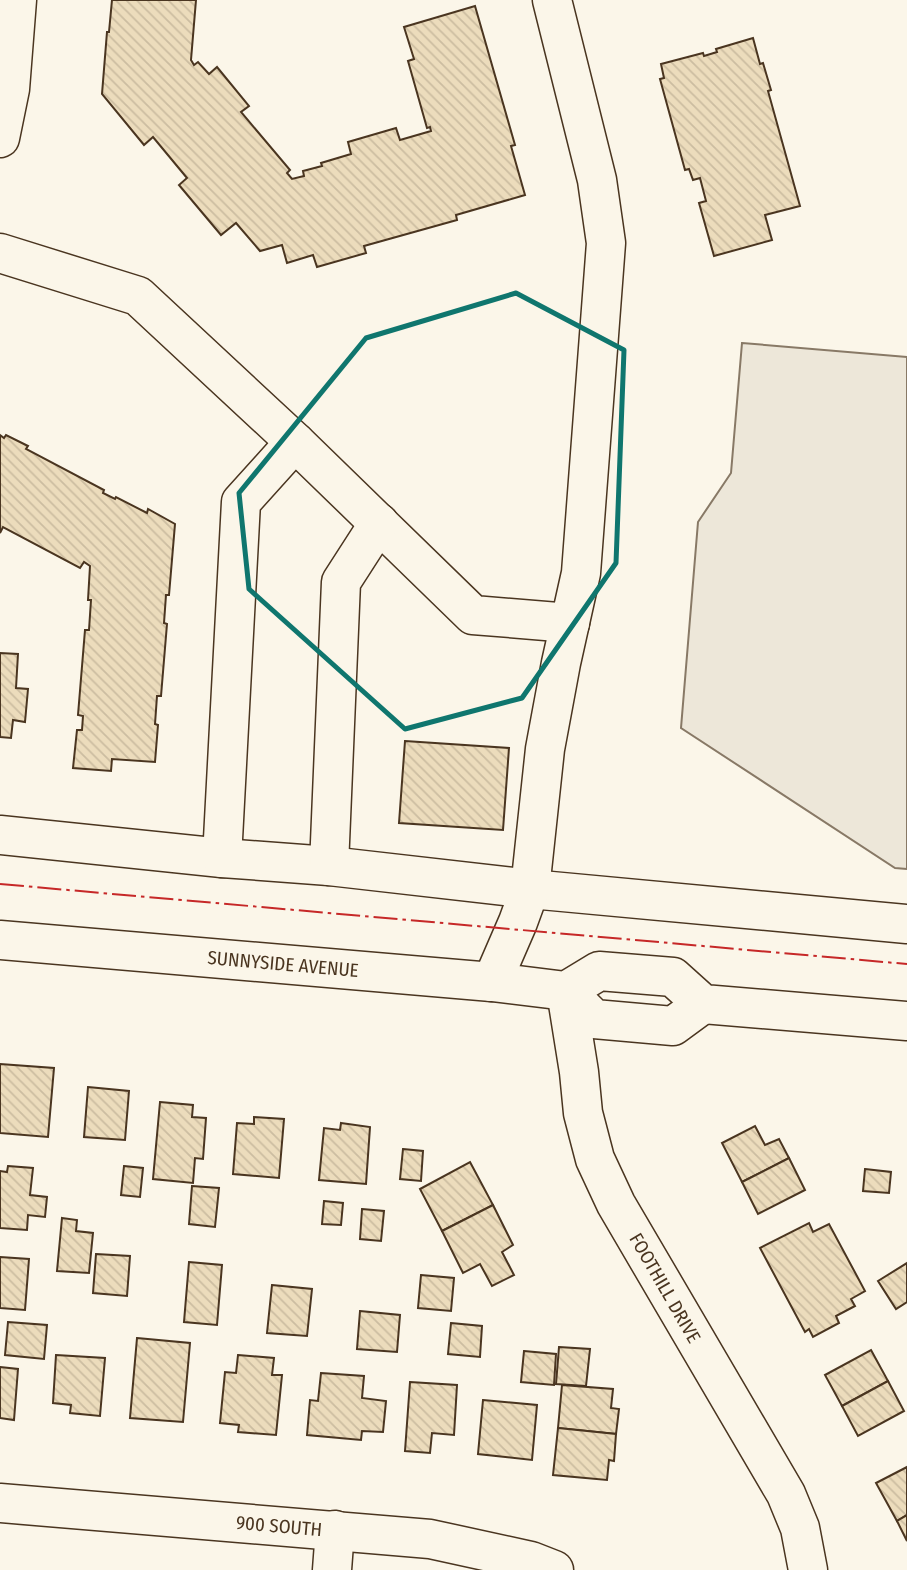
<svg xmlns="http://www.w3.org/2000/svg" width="907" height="1570" viewBox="0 0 907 1570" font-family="'Fira Sans Condensed',sans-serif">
  <defs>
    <pattern id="building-back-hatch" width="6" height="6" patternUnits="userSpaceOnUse" patternTransform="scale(1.75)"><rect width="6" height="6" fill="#ecdcbc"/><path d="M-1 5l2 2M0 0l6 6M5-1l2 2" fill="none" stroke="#ccbda1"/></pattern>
  </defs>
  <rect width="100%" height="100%" fill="#fbf6e9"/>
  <polygon fill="#ede7d9" stroke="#887966" stroke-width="2" points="742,343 907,357 907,869 895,868 681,728 698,522 731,473"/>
  <g fill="url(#building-back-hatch)" stroke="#4a3520" stroke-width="2">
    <polygon points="112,0 196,0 191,60 194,65 198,62 209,74 217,67 249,106 241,112 290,170 287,173 292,179 304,176 303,171 322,166 321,163 351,154 348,142 396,128 400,140 431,131 430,127 427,128 408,61 414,59 404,27 475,6 515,145 511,146 525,195 456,215 457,220 364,246 366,253 317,267 313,255 287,263 282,245 260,251 236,223 221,235 179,185 187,178 153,137 144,145 102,94 107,32 109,32"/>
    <polygon points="753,38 760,64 763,63 771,90 768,91 800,206 765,215 772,240 714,256 699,203 706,201 700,178 693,180 689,169 685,170 660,79 664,78 661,64 703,53 704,56 717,52 716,49"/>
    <polygon points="0,435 4,438 6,435 28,446 26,449 104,490 103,493 115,499 116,497 147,513 148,509 175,524 169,595 166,595 164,623 167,624 161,696 157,696 155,724 158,725 155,762 112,759 111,771 73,768 77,730 82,730 83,716 78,715 85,630 89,630 91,600 88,600 90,566 84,562 80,568 3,527 0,533"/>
    <polygon points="0,653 18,654 16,688 28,689 25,722 13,720 11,738 0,737"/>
    <polygon points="405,741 509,748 503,830 399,823"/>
    <polygon points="0,1064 54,1068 48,1137 0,1133"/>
    <polygon points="88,1087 129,1091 125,1140 84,1137"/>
    <polygon points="160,1102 193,1105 192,1117 206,1118 203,1159 195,1158 193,1183 153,1179"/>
    <polygon points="254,1117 284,1119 279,1178 233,1174 237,1123 254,1124"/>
    <polygon points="341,1123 370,1127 366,1184 319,1180 324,1128 340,1130"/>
    <polygon points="755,1126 765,1145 779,1139 789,1158 742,1182 722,1143"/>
    <polygon points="403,1149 423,1151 421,1181 400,1179"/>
    <polygon points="789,1158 805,1190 758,1214 742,1182"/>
    <polygon points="470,1162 493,1205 442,1231 420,1189"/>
    <polygon points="8,1166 33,1168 30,1195 47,1197 45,1217 28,1215 27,1230 0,1228 0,1171 7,1172"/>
    <polygon points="124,1166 143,1168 140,1197 121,1195"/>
    <polygon points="865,1169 891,1172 889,1193 863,1191"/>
    <polygon points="192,1186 219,1188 215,1227 189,1224"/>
    <polygon points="324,1201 343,1203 341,1225 322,1224"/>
    <polygon points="493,1205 513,1245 502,1252 514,1275 492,1286 480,1264 463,1273 442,1231"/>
    <polygon points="362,1209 384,1211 381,1241 360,1239"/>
    <polygon points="62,1218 77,1220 76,1231 93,1233 89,1273 57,1271"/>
    <polygon points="809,1223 813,1232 829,1224 865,1291 851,1299 855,1306 836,1316 839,1323 813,1337 809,1329 805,1332 760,1248"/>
    <polygon points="96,1254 130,1256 127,1296 93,1293"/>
    <polygon points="0,1257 29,1259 25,1310 0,1308"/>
    <polygon points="189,1262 222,1265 217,1325 184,1322"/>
    <polygon points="907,1263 907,1302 896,1309 878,1281"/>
    <polygon points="421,1275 454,1278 451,1311 418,1308"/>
    <polygon points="272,1285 312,1289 307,1336 267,1333"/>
    <polygon points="360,1311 400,1315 397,1352 357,1349"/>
    <polygon points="8,1322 47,1325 44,1359 5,1355"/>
    <polygon points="451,1323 482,1326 480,1357 448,1354"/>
    <polygon points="137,1338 190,1343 183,1422 130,1418"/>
    <polygon points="559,1347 590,1349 586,1386 556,1384"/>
    <polygon points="871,1350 888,1381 842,1406 825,1375"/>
    <polygon points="524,1351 556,1354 554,1385 521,1382"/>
    <polygon points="56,1355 105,1358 100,1416 70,1413 71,1405 53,1403"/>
    <polygon points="238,1355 274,1358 272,1375 282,1375 276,1435 238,1432 239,1425 220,1423 225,1372 236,1373"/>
    <polygon points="0,1367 18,1369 14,1420 0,1418"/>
    <polygon points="321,1373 364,1376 362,1398 386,1401 383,1432 362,1431 361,1440 307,1435 310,1400 318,1401"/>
    <polygon points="888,1381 904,1411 858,1436 842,1406"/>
    <polygon points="410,1382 457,1385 454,1435 432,1433 430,1453 405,1451"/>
    <polygon points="562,1385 613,1389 611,1408 619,1409 616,1434 558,1428"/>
    <polygon points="483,1400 537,1405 532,1460 478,1454"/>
    <polygon points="558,1428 616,1434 614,1461 609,1460 607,1480 553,1475"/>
    <polygon points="907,1467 907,1515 897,1521 876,1483"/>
    <polygon points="907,1515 907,1541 897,1521"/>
  </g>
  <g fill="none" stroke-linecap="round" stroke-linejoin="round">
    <defs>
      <g id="minor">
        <polyline points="0,138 10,89 17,0"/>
        <polyline points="0,253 138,296 295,442"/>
        <polyline points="0,835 222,858 241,502 295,442 473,615 570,623"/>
        <polyline points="222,858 329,866 530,889 907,924"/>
        <polyline points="329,866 341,582 379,523"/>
        <polyline points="492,982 518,922 530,889 545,749 561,663 581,573 606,243 597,180 552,0"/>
        <polyline points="566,991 579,1072 583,1113 595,1159 616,1204 786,1494 800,1528 808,1570"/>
        <polyline points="0,1503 430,1539 531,1561 554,1570"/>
        <polyline points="332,1570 335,1530"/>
      </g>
      <g id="major">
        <polyline points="0,940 492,982 566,991 599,971 673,977 703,1004 907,1021"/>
        <polyline points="566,991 594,1019 673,1026 703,1004"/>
      </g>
    </defs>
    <use href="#minor" stroke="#4a3520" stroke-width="41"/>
    <use href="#major" stroke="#4a3520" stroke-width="41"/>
    <use href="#minor" stroke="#fbf6e9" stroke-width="38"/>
    <use href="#major" stroke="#fbf6e9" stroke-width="38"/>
    <polyline stroke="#c62828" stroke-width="2" stroke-dasharray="24 5 3.5 5" stroke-linecap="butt" points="0,884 907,964"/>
  </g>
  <path fill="none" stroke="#0f766e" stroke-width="5" stroke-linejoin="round" d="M516 293 624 350 616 563 522 698 405 729 249 589 239 493 366 338Z"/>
  <g text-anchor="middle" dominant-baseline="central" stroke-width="5" stroke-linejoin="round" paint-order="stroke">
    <g font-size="19" fill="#4a3520" stroke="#fbf6e9">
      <text transform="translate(283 964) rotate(5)">SUNNYSIDE AVENUE</text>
      <text transform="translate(665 1288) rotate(60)">FOOTHILL DRIVE</text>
      <text transform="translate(279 1526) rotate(5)">900 SOUTH</text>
    </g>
  </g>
</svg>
